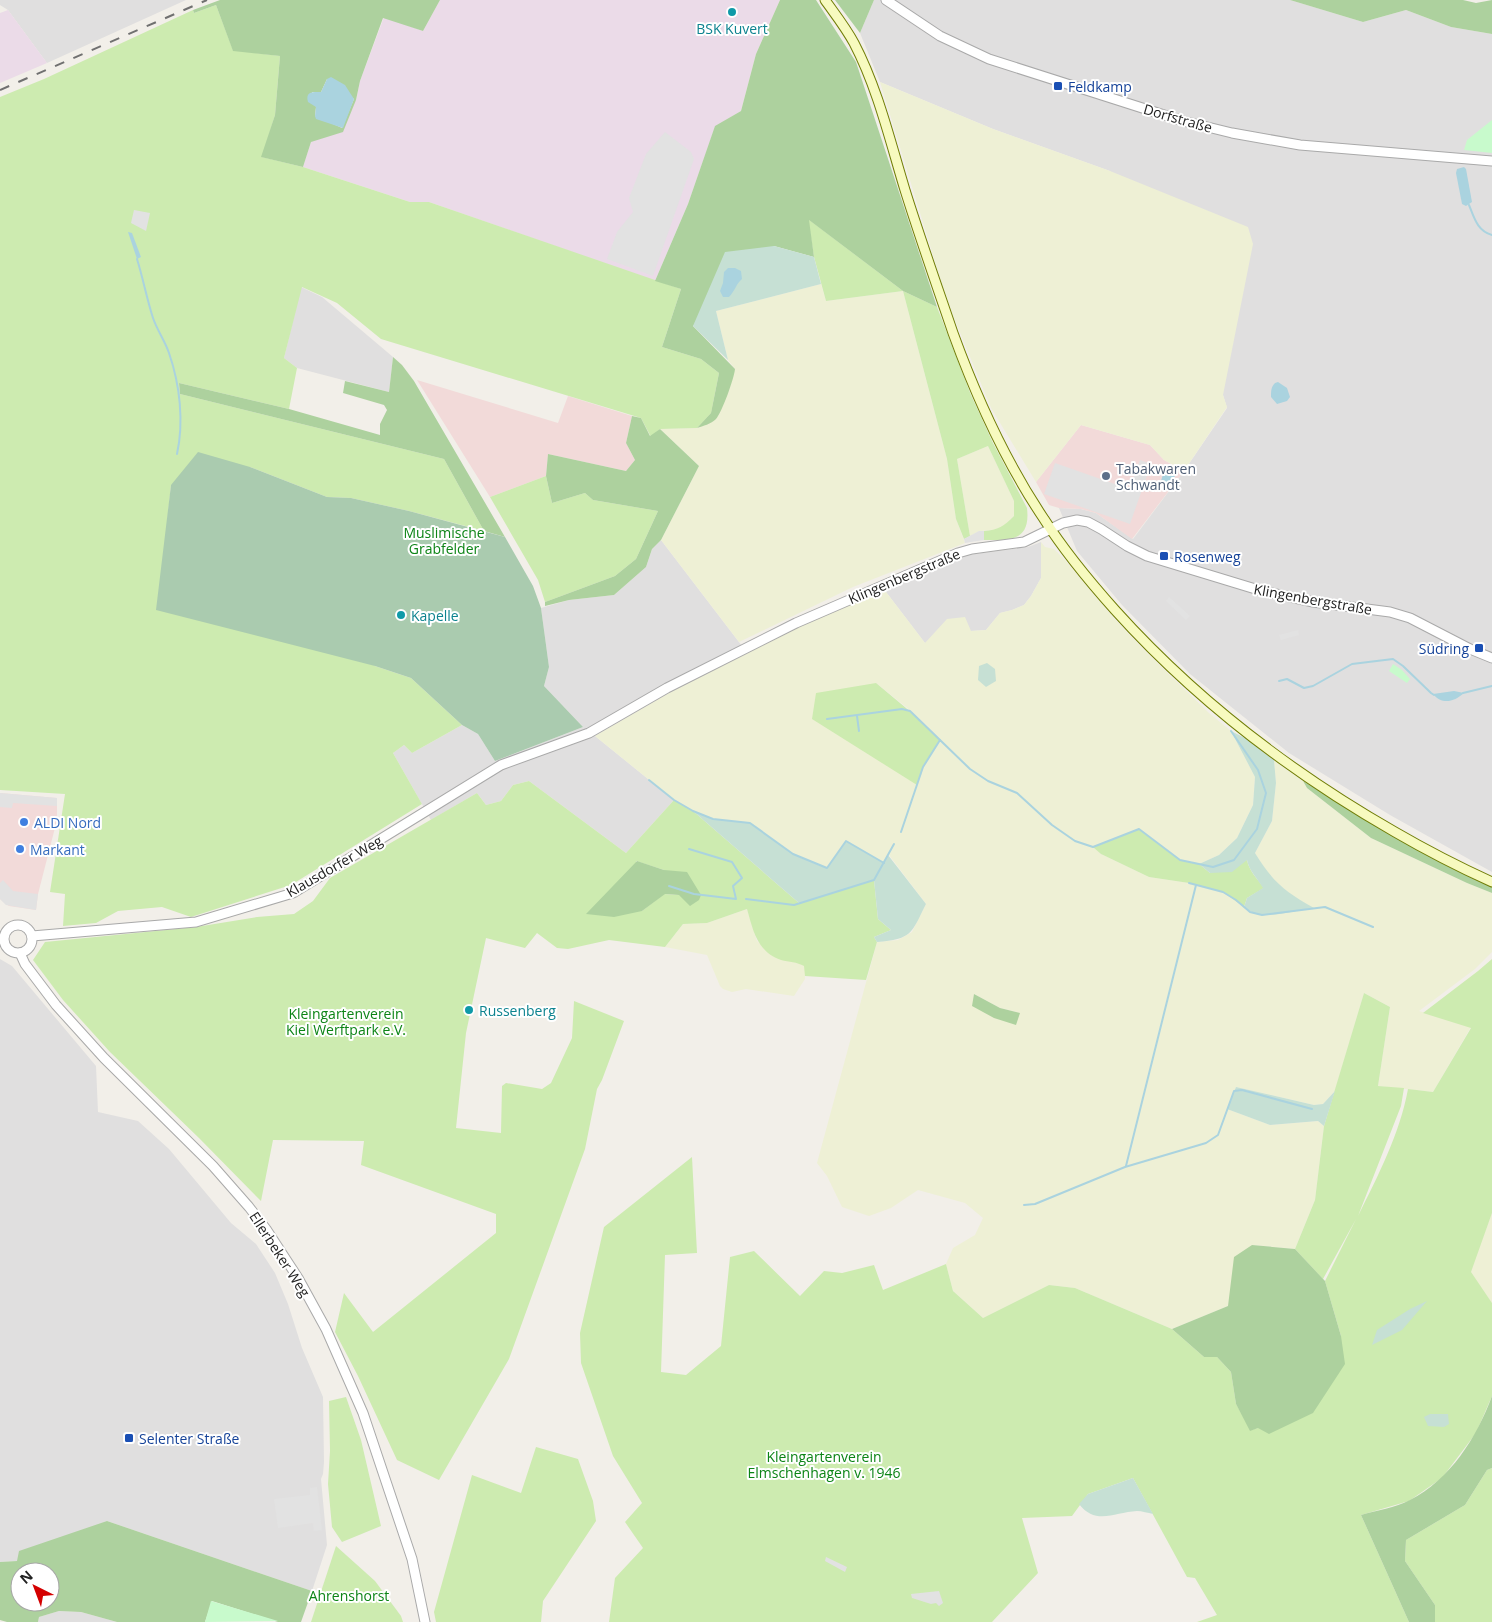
<svg xmlns="http://www.w3.org/2000/svg" width="1492" height="1622" viewBox="0 0 1492 1622" font-family="'Open Sans',sans-serif">
  <rect width="100%" height="100%" fill="#f2efe9"/>
  <g fill="#e0dfdf">
    <polygon points="0,0 186,0 47,63 8,10 0,5"/>
    <polygon points="874,0 1290,0 1363,22 1406,10 1451,27 1492,34 1492,872 1390,815 1289,753 1190,674 1122,605 1077,551 1059,508 1081,509 1096,513 1133,539 1184,471 1227,408 1223,395 1110,171 993,129 880,82 860,33"/>
    <polygon points="301,287 322,297 393,357 389,392 297,368 284,358"/>
    <polygon points="661,540 742,646 592,727 595,736 674,800 626,853 529,781 513,785 501,801 486,805 477,793 431,820 393,753 404,745 412,753 462,725 478,734 495,761 583,727 544,686 549,667 541,608 569,600 614,595 646,567 652,549"/>
    <polygon points="1041,542 1041,578 1031,596 1024,605 1012,610 1000,613 986,630 971,631 925,643 883,588 967,555 1028,547"/>
    <polygon points="0,959 12,966 96,1066 98,1112 138,1121 169,1149 231,1223 256,1244 275,1273 288,1304 302,1348 323,1397 324,1462 323,1474 321,1479 327,1545 312,1591 107,1521 18,1561 0,1562"/>
    <polygon points="59,1611 81,1612 117,1622 38,1622 39,1617"/>
  </g>
  <g fill="#f2dad9">
    <polygon points="417,380 558,423 568,396 632,416 626,443 635,460 626,471 548,454 546,476 490,497"/>
    <polygon points="1081,425 1150,445 1164,460 1184,471 1132,539 1096,513 1081,509 1059,508 1049,505 1036,482"/>
    <polygon points="0,793 57,798 57,820 38,894 36,910 9,906 0,899"/>
  </g>
  <g fill="#ebdbe8">
    <polygon points="440,0 780,0 756,54 741,111 715,127 688,204 655,281 429,202 410,202 303,167 311,142 356,100 360,81 384,17 423,31"/>
    <polygon points="8,10 47,63 0,83 0,13"/>
  </g>
  <g fill="#eef0d5" fill-rule="evenodd">
    <polygon points="880,82 993,129 1110,171 1248,227 1253,244 1223,395 1227,407 1184,471 1164,460 1150,445 1081,425 1036,482 991,408 947,301"/>
    <polygon points="821,284 826,301 903,291 947,459 956,519 965,543 853,587 739,642 661,540 699,466 660,429 698,428 735,369 728,360 716,311"/>
    <polygon points="988,446 1014,501 1014,516 1004,526 995,530 979,531 970,536 957,459"/>
    <path d="M1041 542 1045 547 1054 549 1065 560 1113 617 1144 650 1209 713 1231 731 1255 777 1253 805 1237 838 1219 855 1199 864 1180 860 1139 829 1094 847 1101 854 1149 877 1189 883 1223 892 1236 900 1250 912 1262 915 1313 908 1291 895 1269 876 1255 853 1272 821 1276 783 1274 760 1303 781 1307 788 1371 838 1467 883 1492 893V952L1475 969 1419 1011 1471 1027 1433 1092 1378 1086 1390 1007 1364 993 1335 1091 1323 1104 1314 1105 1236 1087 1227 1109 1270 1125 1318 1121 1324 1126 1315 1200 1295 1249 1252 1245 1228 1306 1172 1329 1075 1288 1049 1285 983 1318 953 1291 946 1264 953 1248 975 1235 983 1218 965 1203 918 1190 891 1208 869 1216 842 1207 827 1176 817 1163 877 942 898 940 912 932 926 904 889 855 884 863 846 841 827 868 793 854 750 823 713 819 693 811 674 800 595 736 669 693 809 622 883 588 925 643 947 619 965 617 971 631 986 630 1000 613 1012 610 1024 605 1031 596 1041 578ZM876 683 906 707 940 740 923 767 917 784ZM974 994 1000 1008 1020 1013 973 1006Z"/>
    <polygon points="747,909 757,941 780,959 797,962 805,966 805,979 794,996 746,989 732,992 723,989 720,986 707,955 665,947 683,924 707,923"/>
    <polygon points="1492,1213 1492,1303 1470,1272"/>
  </g>
  <g fill="#cdebb0" fill-rule="evenodd">
    <polygon points="216,5 233,50 280,56 275,115 262,157 303,167 410,202 429,202 681,289 662,347 701,359 719,373 711,413 697,428 660,429 651,437 641,418 381,339 337,303 302,287 284,358 297,368 289,409 179,383 180,394 444,459 484,531 409,511 351,498 327,497 250,467 171,485 167,524 375,666 411,678 462,725 412,753 404,745 393,753 422,804 291,885 191,917 162,907 118,911 96,923 63,926 65,894 50,892 65,794 0,790 0,97 44,79 193,10 194,13"/>
    <path d="M808 219 903 291 937 307 971 395 993 443 1027 508C1031 542 1009 540 984 540V531C998 530 1004 526 1014 516V501L988 446 957 459 970 536 964 539 956 519 947 459 903 291 826 301 814 257Z"/>
    <polygon points="546,476 552,503 585,493 593,500 658,511 636,559 615,576 545,602 538,580 490,497"/>
    <polygon points="876,683 906,708 940,740 923,767 917,785 812,719 816,693"/>
    <path d="M529 781 626 853 674 800 693 811 799 903 874 880 878 919 891 930 874 937 877 942 866 980 805 976 804 966C797 962 789 962 781 960 757 952 753 930 747 909L707 923 683 924 665 947 609 940 568 949 557 948 537 933 525 948 486 938 466 1033 456 1128 501 1133 502 1086 506 1083 542 1089 551 1083 572 1038 574 1001 624 1021 602 1080 597 1089 585 1149 509 1359 439 1480 397 1460 358 1376 335 1332 344 1293 373 1332 496 1233V1214L361 1165 364 1141 273 1140 261 1201 199 1138 110 1052 63 1000 33 960 45 942 196 927 257 917 294 914 313 901 330 878 477 793 486 805 501 801 513 785ZM636 861 664 870 679 895 664 894 642 911Z"/>
    <path d="M1139 829 1180 860 1199 864 1210 873 1247 860C1249 871 1257 878 1264 888L1247 898 1244 907 1223 892 1189 883 1149 877 1101 854 1093 847Z"/>
    <path d="M1492 959V1213L1471 1272 1492 1303V1396L1476 1433 1442 1478 1409 1501 1361 1515 1409 1622H1197L1217 1615 1195 1578 1187 1577 1133 1478 1088 1494 1072 1516 1022 1518 1038 1573 992 1622H609L615 1578 643 1548 625 1522 642 1503 613 1456 581 1363 580 1333 604 1227 692 1157 697 1253 665 1255 661 1372 686 1375 721 1346 730 1257 754 1251 800 1296 824 1271 842 1273 874 1265 883 1290 946 1264 953 1291 983 1318 1049 1285 1075 1288 1172 1329 1204 1357H1217L1231 1372 1236 1404 1251 1430 1258 1428 1341 1336 1325 1281 1356 1219 1323 1279 1295 1249 1315 1200 1324 1126 1364 993 1390 1007 1378 1086 1404 1088 1401 1106 1358 1216C1378 1176 1400 1133 1408 1089L1433 1092 1471 1028 1423 1013 1478 971Z"/>
    <polygon points="346,1397 361,1440 381,1526 342,1542 332,1527 328,1484 330,1451 329,1401"/>
    <polygon points="536,1447 578,1459 593,1501 596,1521 543,1601 541,1622 436,1622 434,1612 472,1475 521,1493"/>
    <polygon points="1492,1468 1492,1622 1435,1622 1435,1605 1405,1561 1406,1540 1465,1505 1487,1470"/>
    <polygon points="336,1546 375,1581 401,1616 403,1622 311,1622"/>
  </g>
  <g fill="#add19e" fill-rule="evenodd">
    <path d="M220 0H440L423 31 383 18 360 81 356 100 343 132 311 142 303 167 261 157 275 115 280 56 233 51 216 5 194 13 193 10ZM327 79 354 99 342 128 315 116 316 107 312 92H321Z"/>
    <path d="M780 0H816L856 62 937 307 903 291 809 220 814 257 774 246 693 326 735 369C734 379 722 412 716 419 711 424 703 426 697 428L711 413 719 373 701 359 662 347 681 289 655 281 688 204 715 126 741 111 756 54Z"/>
    <polygon points="835,0 874,0 860,33"/>
    <polygon points="1290,0 1463,0 1476,3 1492,0 1492,34 1451,27 1406,10 1363,22"/>
    <polygon points="393,357 402,365 414,381 505,537 484,531 444,459 180,394 179,383 289,409 380,435 380,424 387,410 384,405 343,393 345,381 389,392"/>
    <polygon points="632,416 641,418 650,436 660,429 699,466 661,540 652,549 646,567 614,595 569,600 545,606 545,602 615,576 636,559 658,511 593,500 585,493 552,503 546,476 548,454 626,471 635,460 626,443"/>
    <polygon points="1303,781 1361,816 1492,885 1492,893 1467,883 1371,838 1307,788"/>
    <polygon points="637,861 664,870 687,872 701,895 699,900 690,906 679,895 665,894 642,911 614,917 586,914"/>
    <polygon points="974,994 1000,1008 1020,1013 1016,1025 994,1018 972,1006"/>
    <polygon points="1252,1245 1295,1249 1325,1281 1341,1336 1345,1364 1313,1413 1269,1434 1258,1428 1250,1431 1236,1404 1231,1372 1217,1357 1204,1357 1172,1329 1228,1306 1234,1257"/>
    <path d="M1492 1396V1468L1487 1470 1465 1505 1406 1540 1405 1561 1435 1605V1622H1409L1361 1515C1377 1510 1395 1508 1410 1500 1450 1480 1477 1437 1492 1396Z"/>
    <path d="M107 1521 312 1591 301 1622H278L212 1601 205 1622H117L81 1612 59 1611 39 1617 38 1622H7L0 1620V1562L17 1561 19 1551ZM20 1572H50V1602H20Z"/>
  </g>
  <g fill="#c6e0d4">
    <polygon points="774,246 814,257 821,284 716,311 728,360 693,326 725,252"/>
    <polygon points="987,663 995,669 996,681 986,687 978,680 979,666"/>
    <path d="M1231 731 1245 738 1274 760 1276 783 1272 821 1255 853C1273 882 1284 891 1314 908 1292 910 1262 923 1244 907L1247 898 1263 888C1258 879 1249 871 1247 860L1232 872 1210 873 1199 864 1219 855 1237 838 1253 805 1255 777Z"/>
    <path d="M693 811 713 819 750 823 793 854 827 868 846 841 884 863 888 855 926 904C911 934 912 939 877 942L874 937 891 930 878 919 874 880 799 903Z"/>
    <polygon points="1236,1087 1314,1105 1323,1104 1335,1091 1324,1126 1318,1121 1270,1125 1227,1109"/>
    <polygon points="1427,1301 1402,1330 1372,1345 1377,1330 1410,1309"/>
    <polygon points="1430,1414 1448,1414 1449,1424 1444,1427 1428,1426 1424,1417"/>
    <path d="M1133 1478 1153 1514C1148 1513 1142 1511 1137 1511 1115 1512 1096 1526 1079 1504L1088 1494Z"/>
  </g>
  <polygon fill="#aacbaf" points="198,452 250,467 327,497 351,498 409,511 505,537 533,586 541,608 549,667 544,686 583,727 495,761 478,734 462,725 411,678 375,666 156,610 171,485"/>
  <g fill="#c8facc">
    <polygon points="1492,120 1492,153 1464,150 1467,140"/>
    <polygon points="1393,664 1402,670 1410,679 1407,683 1389,671"/>
    <polygon points="211,1601 278,1621 205,1622"/>
  </g>
  <g fill="#e2e2e2">
    <polygon points="665,132 691,152 694,159 653,276 607,259 617,232 633,212 629,198 646,154"/>
    <polygon points="134,210 150,213 146,231 131,223"/>
    <polygon points="1140,460 1151,464 1130,524 1044,494 1055,463 1129,489"/>
    <polygon points="979,531 984,531 984,540 965,543 964,539"/>
    <polygon points="1169,597 1190,616 1186,620 1166,601"/>
    <polygon points="1298,630 1299,635 1281,640 1279,635"/>
    <polygon points="0,793 57,798 57,806 13,803 12,808 0,807"/>
    <polygon points="3,880 13,891 38,894 36,910 6,905 0,899 0,883"/>
    <polygon points="317,1487 322,1530 314,1531 313,1523 278,1528 274,1499 310,1495 310,1488"/>
    <polygon points="826,1557 847,1567 845,1572 825,1561"/>
    <polygon points="939,1591 943,1603 939,1606 936,1603 931,1604 912,1598 911,1594"/>
  </g>
  <g fill="#aad3df">
    <path d="M331 77 345 85 354 99 343 128 316 119 315 116 316 107 308 102C305 91 313 92 321 92L327 79Z"/>
    <polygon points="1464,167 1466,169 1472,202 1466,206 1462,204 1456,173 1457,169"/>
    <polygon points="128,232 132,233 141,257 137,259"/>
    <path d="M728 268H735L741 271 742 279C736 284 735 291 729 297H723L720 291 723 283 724 272Z"/>
    <path d="M1278 382 1287 388 1290 397 1287 401 1277 404 1271 397C1271 391 1271 387 1275 383Z"/>
    <path d="M1168 468 1175 473C1176 478 1170 484 1166 486L1161 481 1164 471Z"/>
    <path d="M1454 691 1464 693C1454 702 1442 705 1433 694Z"/>
  </g>
  <g fill="none" stroke-linecap="round" stroke-linejoin="round">
    <g stroke="#aad3df" stroke-width="2">
      <path d="M1469 205C1474 217 1477 231 1492 235"/>
      <path d="M137 259C143 278 147 300 153 318 157 330 165 341 169 353 180 385 184 422 177 454"/>
      <polyline points="1279,681 1287,679 1304,688 1313,686 1352,664 1393,659 1403,666 1431,693 1434,695"/>
      <polyline points="1463,693 1492,686"/>
      <polyline points="857,716 859,731"/>
      <polyline points="827,719 902,709 910,711 940,740"/>
      <polyline points="649,780 674,800 693,811 713,819 750,823 793,854 827,868 846,841 884,863"/>
      <polyline points="901,832 923,767 940,740 970,769 988,781 1017,793 1052,825 1075,841 1093,847 1139,829 1180,860 1213,867 1234,860 1257,829 1266,793 1258,770 1231,731"/>
      <polyline points="1189,883 1223,892 1236,900 1250,912 1262,915 1325,907 1373,927"/>
      <polyline points="669,886 694,894 736,899 733,886 742,878 732,862 689,849"/>
      <polyline points="746,899 794,905 874,880 894,844"/>
      <polyline points="1126,1166 1196,885"/>
      <polyline points="1024,1205 1035,1204 1125,1167 1206,1143 1218,1135 1234,1091 1242,1090 1312,1109"/>
    </g>
    <defs>
      <g id="tertiary">
        <polyline points="886,0 940,36 989,59 1183,121 1232,133 1300,145 1492,161"/>
        <circle cx="18" cy="939" r="14"/>
        <polyline points="32,936 196,922 293,893 501,765 589,733 667,688 796,623 958,553 972,549 1024,542 1063,523 1077,520 1088,522 1101,529 1127,546 1147,556 1262,591 1313,602 1390,612 1410,618 1470,649 1492,658"/>
        <polyline points="20,953 25,964 56,1005 104,1058 213,1166 249,1207 266,1229 298,1278 326,1329 363,1413 412,1559 425,1622"/>
      </g>
      <path id="secondary" d="M825 0C835 14 846 28 854 43 878 89 890 141 905 190 920 238 937 286 953 333 977 399 1005 461 1044 519 1065 552 1090 582 1115 610 1196 700 1290 772 1395 832 1426 850 1459 867 1492 882"/>
    </defs>
    <use href="#tertiary" stroke="#a9a9a9" stroke-width="11"/>
    <use href="#secondary" stroke="#707d05" stroke-width="11"/>
    <use href="#tertiary" stroke="#fff" stroke-width="9"/>
    <use href="#secondary" stroke="#f7fabf" stroke-width="9"/>
    <polyline stroke="#707070" stroke-width="2" stroke-dasharray="10 10" stroke-linecap="butt" points="0,90 207,0"/>
  </g>
  <g fill="#0f9aa8" stroke="#fff" stroke-width="2">
    <circle cx="732" cy="12" r="5"/>
    <circle cx="401" cy="615" r="5"/>
    <circle cx="469" cy="1010" r="5"/>
  </g>
  <g fill="#1a4fb4" stroke="#fff" stroke-width="2">
    <rect x="1053" y="81" width="10" height="10" rx="2.5"/>
    <rect x="1159" y="551" width="10" height="10" rx="2.5"/>
    <rect x="1474" y="643" width="10" height="10" rx="2.5"/>
    <rect x="124" y="1433" width="10" height="10" rx="2.5"/>
  </g>
  <circle fill="#5c6f8a" stroke="#fff" stroke-width="2" cx="1106" cy="476" r="5"/>
  <g fill="#3f7fe0" stroke="#fff" stroke-width="2">
    <circle cx="24" cy="822" r="5"/>
    <circle cx="20" cy="849" r="5"/>
  </g>
  <g text-anchor="middle" dominant-baseline="central" stroke-width="4" stroke-linejoin="round" paint-order="stroke">
    <g font-size="14" fill="#0d838f" stroke="#fff" text-anchor="start">
      <text x="732" y="28" text-anchor="middle">BSK Kuvert</text>
      <text x="411" y="615">Kapelle</text>
      <text x="479" y="1010">Russenberg</text>
    </g>
    <g font-size="14" fill="#164399" stroke="#fff" text-anchor="start">
      <text x="1068" y="86">Feldkamp</text>
      <text x="1174" y="556">Rosenweg</text>
      <text x="1469" y="648" text-anchor="end">Südring</text>
      <text x="139" y="1438">Selenter Straße</text>
    </g>
    <g font-size="14" fill="#222" stroke="#fff">
      <text transform="translate(1178 118) rotate(16)">Dorfstraße</text>
      <text transform="translate(904 576) rotate(-23)">Klingenbergstraße</text>
      <text transform="translate(1313 599) rotate(10)">Klingenbergstraße</text>
      <text transform="translate(334 866) rotate(-30)">Klausdorfer Weg</text>
      <text transform="translate(280 1254) rotate(57)">Ellerbeker Weg</text>
    </g>
    <g font-size="14" fill="#4e5e75" stroke="#fff" text-anchor="start">
      <text x="1116" y="468">Tabakwaren<tspan x="1116" dy="16">Schwandt</tspan></text>
    </g>
    <g font-size="14" fill="#0c8416" stroke="#fff">
      <text x="444" y="532">Muslimische<tspan x="444" dy="16">Grabfelder</tspan></text>
      <text x="346" y="1013">Kleingartenverein<tspan x="346" dy="16">Kiel Werftpark e.V.</tspan></text>
      <text x="824" y="1456">Kleingartenverein<tspan x="824" dy="16">Elmschenhagen v. 1946</tspan></text>
      <text x="349" y="1595">Ahrenshorst</text>
    </g>
    <g font-size="14" fill="#366cbe" stroke="#fff" text-anchor="start">
      <text x="34" y="822">ALDI Nord</text>
      <text x="30" y="849">Markant</text>
    </g>
  </g>
  <g transform="translate(35 1587) rotate(318)"><circle r="24" fill="#ffffff" stroke="#a7a7a7"/>
  <path d="M0-4L9 19L0 12L-9 19Z" fill="#d40000"/>
  <text y="-8" font-size="14" font-weight="bold" text-anchor="middle" fill="#222222">N</text>
  </g>
</svg>
